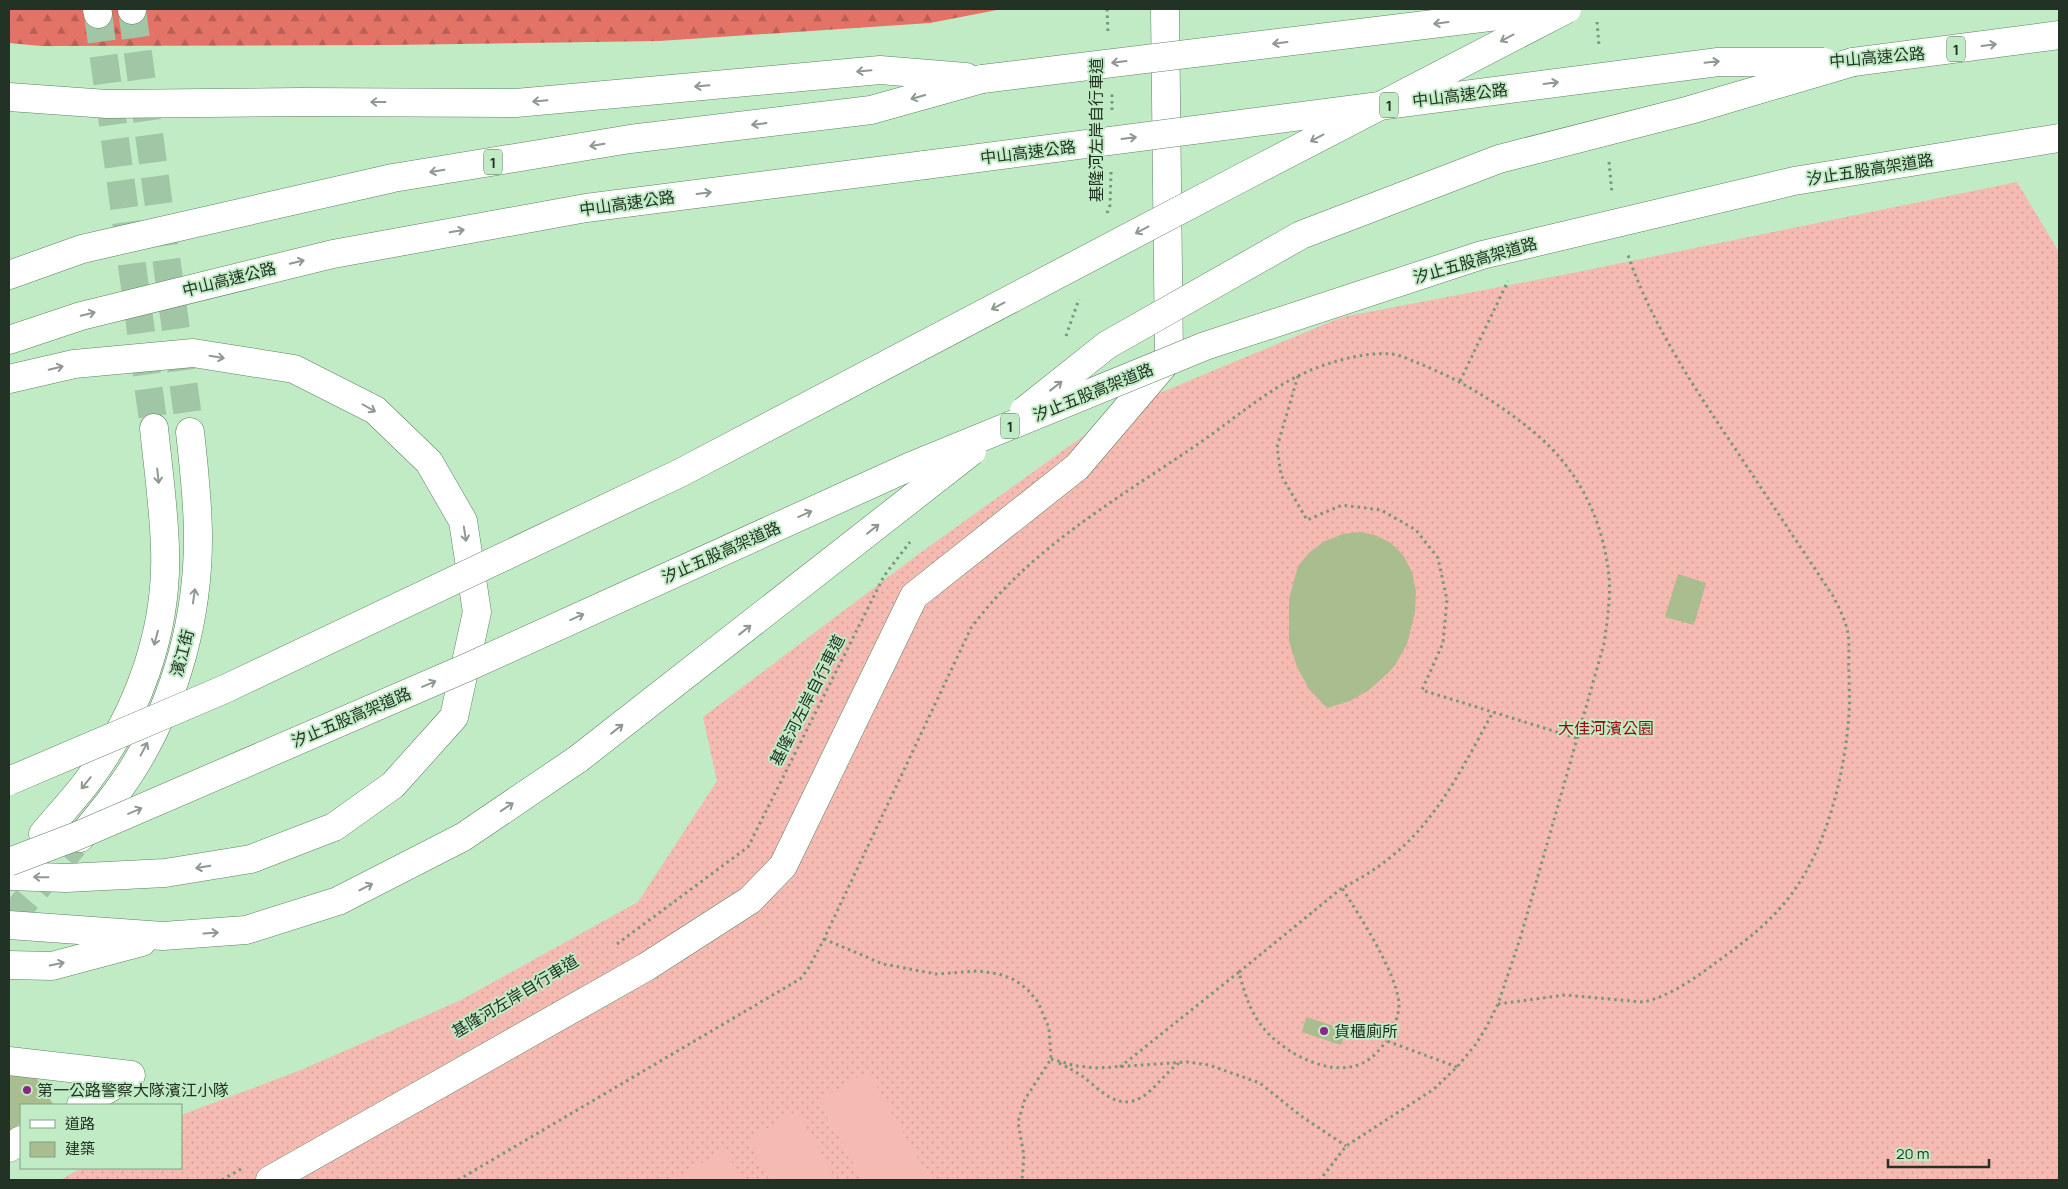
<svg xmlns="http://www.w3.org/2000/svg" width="2068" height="1189" viewBox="0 0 2068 1189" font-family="Manrope,'Noto Sans TC',sans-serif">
  <defs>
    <pattern id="grass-dots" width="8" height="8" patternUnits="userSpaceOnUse" patternTransform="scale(1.25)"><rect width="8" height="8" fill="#f5bab1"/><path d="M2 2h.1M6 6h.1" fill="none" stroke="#d2a098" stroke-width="1.8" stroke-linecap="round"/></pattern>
    <pattern id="forest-firs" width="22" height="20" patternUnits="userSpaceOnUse" patternTransform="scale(1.25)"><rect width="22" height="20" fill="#e37267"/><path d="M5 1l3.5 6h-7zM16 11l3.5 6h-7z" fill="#b85e55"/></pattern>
  </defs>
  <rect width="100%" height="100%" fill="#c1ebc5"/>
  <polygon fill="url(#grass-dots)" points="2017,182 2059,252 2059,1180 60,1180 82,1168 181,1168 181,1115 301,1070 461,1000 638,902 717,781 703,717 920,553 1121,409 1342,317 1568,274"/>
  <polygon fill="url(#forest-firs)" points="9,9 1002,9 930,23 659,41 391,45 41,46 9,43"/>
  <g fill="#f5bab1">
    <polygon points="868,1071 930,1180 863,1180 818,1101"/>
    <polygon points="797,1111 836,1180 770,1180 747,1140"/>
    <polygon points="725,1150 742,1180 675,1180 674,1179"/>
  </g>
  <g fill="#c1ebc5">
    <polygon points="1933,9 2059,9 2059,135 1998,144"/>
    <polygon points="2059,150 2059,179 2017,182 2005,158"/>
  </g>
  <g fill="#a9bd8f">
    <polygon points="1360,532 1375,535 1391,543 1403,555 1412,572 1416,591 1415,612 1407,644 1395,665 1388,673 1369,690 1350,701 1327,708 1309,689 1297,667 1289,641 1289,599 1298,566 1309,553 1323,542 1343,534"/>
    <polygon points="1678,574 1706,583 1694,625 1665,617"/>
    <polygon points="1306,1017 1346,1030 1341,1045 1302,1032"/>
    <polygon points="9,1072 36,1077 53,1104 21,1105 21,1123 9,1131"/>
  </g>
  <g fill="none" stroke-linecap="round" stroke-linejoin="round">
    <g stroke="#a1c6a5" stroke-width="28" stroke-dasharray="28 14" stroke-linecap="butt">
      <polyline points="132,10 190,432"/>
      <polyline points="98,14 154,428"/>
      <polyline points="9,920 74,845"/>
    </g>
    <defs>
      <g id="minor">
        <polyline points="9,1061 131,1075 81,1105"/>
        <polyline points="9,1148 21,1140"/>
        <polyline points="270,1180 646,967 750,900 783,866 914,596 1077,467 1169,359 1165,9"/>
      </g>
      <g id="major">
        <polyline points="97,9 98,14"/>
        <polyline points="132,9 132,10"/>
        <path d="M43 834C58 816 75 798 89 779 138 713 168 631 165 549 164 509 158 468 154 428"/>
        <path d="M80 838C100 814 121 789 137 762 177 695 198 616 198 538 198 502 194 467 190 432"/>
      </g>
      <g id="highway">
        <polyline points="1853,62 2059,35"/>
        <polyline points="9,97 107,104 301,102 516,103 880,70 966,77"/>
        <polyline points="9,275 82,249 393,178 630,139 871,110 982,79"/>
        <polyline points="9,340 81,316 333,254 586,208 925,165"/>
        <polyline points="9,379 74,364 193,353 294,369 375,410 429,462 463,521 477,612 454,717 393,785 334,827 251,859 165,873 66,878 9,876"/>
        <polyline points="9,925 163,936 246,930 338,901 463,837 578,759"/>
        <polyline points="9,965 52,966 142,942"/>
      </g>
    </defs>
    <use href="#minor" stroke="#5c8261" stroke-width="29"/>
    <use href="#major" stroke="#5c8261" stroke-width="29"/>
    <use href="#highway" stroke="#5c8261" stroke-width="29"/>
    <g stroke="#78967b" stroke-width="3" stroke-dasharray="2.5 4" stroke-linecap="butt">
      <polyline points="1107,9 1108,33"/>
      <polyline points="1597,22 1599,46"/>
      <polyline points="1112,110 1112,94"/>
      <polyline points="1609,162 1612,193"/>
      <polyline points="1107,213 1110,205 1111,172"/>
      <polyline points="1066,336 1079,299"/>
      <polyline points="1298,376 1277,447 1281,475 1307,520 1342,505 1381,510 1416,530 1438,558 1447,600 1443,643 1422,690 1576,738"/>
      <polyline points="1460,381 1508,281"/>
      <polyline points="824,939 883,964 936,974 978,971 999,974 1015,980 1028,990 1038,1002 1049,1028 1051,1059 1025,1099 1018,1122 1024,1156 1022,1180"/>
      <polyline points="617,944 748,847 884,576 910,542"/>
      <polyline points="1239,972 1342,888"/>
      <path d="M1498 1004 1565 995 1643 1002C1669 997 1697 977 1718 961 1746 941 1773 920 1793 892 1828 844 1845 772 1849 714 1850 700 1849 686 1849 672 1848 660 1850 646 1848 634 1846 621 1839 608 1833 596 1799 545 1766 495 1732 444 1693 386 1649 319 1627 252"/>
      <polyline points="1051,1059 1076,1066 1098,1068 1187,1062 1209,1065 1260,1083 1301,1116 1346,1146"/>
      <path d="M1059 1063C1067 1067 1075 1071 1082 1076 1100 1089 1117 1112 1142 1097 1154 1090 1165 1073 1179 1063"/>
      <path d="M1120 1067 1239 972C1244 991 1249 1009 1261 1025 1282 1053 1335 1082 1368 1060 1376 1055 1381 1047 1387 1041"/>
      <path d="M1457 1067 1387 1041C1393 1030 1399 1016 1399 1004 1397 973 1359 915 1342 888 1358 880 1373 871 1387 860 1436 823 1464 765 1493 712"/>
      <polyline points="222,1180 241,1169"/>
      <path d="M458 1180 800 979 808 969 824 939 971 628C1031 547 1119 498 1201 442 1238 416 1274 384 1316 368 1340 359 1367 352 1392 354 1401 355 1410 360 1418 363 1461 380 1500 404 1535 433 1578 469 1603 519 1609 576 1611 598 1607 621 1604 644L1520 939 1498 1004 1487 1026 1476 1044 1457 1067 1434 1089 1346 1146 1320 1180"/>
    </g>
    <use href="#minor" stroke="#fff" stroke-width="28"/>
    <use href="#major" stroke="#fff" stroke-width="28"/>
    <use href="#highway" stroke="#fff" stroke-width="28"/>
    <defs>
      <g id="highway-bridge">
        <polyline points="982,79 1548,10"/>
        <polyline points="925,165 1718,62 1824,62"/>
        <polyline points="1024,411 1107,345 1301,235 1499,159 1690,110 1853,62"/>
        <polyline points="578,759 972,451"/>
        <polyline points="9,781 225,689 680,473 1243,177 1567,9"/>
        <polyline points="9,862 77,836 468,667 909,467 1205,346 1482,255 1794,181 2059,138"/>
      </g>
    </defs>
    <use href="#highway-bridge" stroke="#5c8261" stroke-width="29" stroke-linecap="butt"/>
    <use href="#highway-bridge" stroke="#fff" stroke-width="28"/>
  </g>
  <defs><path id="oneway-shaft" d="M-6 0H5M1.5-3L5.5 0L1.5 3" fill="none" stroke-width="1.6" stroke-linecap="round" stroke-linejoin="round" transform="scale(1.25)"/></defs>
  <g stroke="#909892">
    <use href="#oneway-shaft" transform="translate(1441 23) rotate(173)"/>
    <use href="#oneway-shaft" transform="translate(1507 38) rotate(152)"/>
    <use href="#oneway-shaft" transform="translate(1280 43) rotate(173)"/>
    <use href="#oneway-shaft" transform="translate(1989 45) rotate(-7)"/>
    <use href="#oneway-shaft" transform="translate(1119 62) rotate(173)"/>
    <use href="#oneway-shaft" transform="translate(1712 62) rotate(-6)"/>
    <use href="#oneway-shaft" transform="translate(864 71) rotate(175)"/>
    <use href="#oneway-shaft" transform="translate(1551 83) rotate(-7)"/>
    <use href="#oneway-shaft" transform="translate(702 86) rotate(175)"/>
    <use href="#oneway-shaft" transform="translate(918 97) rotate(164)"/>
    <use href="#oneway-shaft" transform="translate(540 101) rotate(175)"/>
    <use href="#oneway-shaft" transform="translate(378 102) rotate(-180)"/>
    <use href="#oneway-shaft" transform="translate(759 124) rotate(173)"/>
    <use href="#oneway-shaft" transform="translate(1129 138) rotate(-7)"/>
    <use href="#oneway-shaft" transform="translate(1317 138) rotate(152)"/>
    <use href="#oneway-shaft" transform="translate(597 145) rotate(171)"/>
    <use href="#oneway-shaft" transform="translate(437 171) rotate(171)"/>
    <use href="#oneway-shaft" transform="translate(704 193) rotate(-7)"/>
    <use href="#oneway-shaft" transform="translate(1142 230) rotate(152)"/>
    <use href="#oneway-shaft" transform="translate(457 231) rotate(-10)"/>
    <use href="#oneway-shaft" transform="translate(297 262) rotate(-14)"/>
    <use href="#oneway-shaft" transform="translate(998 306) rotate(152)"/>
    <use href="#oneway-shaft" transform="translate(88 314) rotate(-14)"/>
    <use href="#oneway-shaft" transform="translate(217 357) rotate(9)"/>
    <use href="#oneway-shaft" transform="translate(56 368) rotate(-14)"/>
    <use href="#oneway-shaft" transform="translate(1056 386) rotate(-38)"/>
    <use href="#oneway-shaft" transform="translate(369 408) rotate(30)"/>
    <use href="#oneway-shaft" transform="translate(158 476) rotate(84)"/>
    <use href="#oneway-shaft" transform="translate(805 514) rotate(-24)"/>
    <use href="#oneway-shaft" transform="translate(873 529) rotate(-38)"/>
    <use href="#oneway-shaft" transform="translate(465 534) rotate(81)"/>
    <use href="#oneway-shaft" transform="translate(194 596) rotate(-82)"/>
    <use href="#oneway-shaft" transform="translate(577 617) rotate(-24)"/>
    <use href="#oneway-shaft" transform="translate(745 630) rotate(-38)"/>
    <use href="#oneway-shaft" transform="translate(156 638) rotate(105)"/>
    <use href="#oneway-shaft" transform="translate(429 684) rotate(-23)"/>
    <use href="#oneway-shaft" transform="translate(617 729) rotate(-38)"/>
    <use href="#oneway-shaft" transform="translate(144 749) rotate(-62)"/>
    <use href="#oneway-shaft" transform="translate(86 783) rotate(129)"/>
    <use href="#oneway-shaft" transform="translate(507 807) rotate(-34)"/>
    <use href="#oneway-shaft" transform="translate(135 811) rotate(-23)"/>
    <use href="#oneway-shaft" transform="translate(203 867) rotate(171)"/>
    <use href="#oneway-shaft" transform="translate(41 877) rotate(-179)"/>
    <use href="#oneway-shaft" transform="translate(366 887) rotate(-27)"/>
    <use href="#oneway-shaft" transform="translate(211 933) rotate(-4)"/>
    <use href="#oneway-shaft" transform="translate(57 964) rotate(-12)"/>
  </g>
  <g fill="#8b258c" stroke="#c1ebc5" stroke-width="2">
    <circle cx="1324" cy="1031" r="5"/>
    <circle cx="27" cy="1090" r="5"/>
  </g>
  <g text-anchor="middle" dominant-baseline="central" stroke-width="4" stroke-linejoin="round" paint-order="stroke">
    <g fill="#c1ebc5" stroke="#526a54" stroke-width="1">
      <rect x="1947" y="36.5" width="18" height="25" rx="4"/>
      <rect x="1380" y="92.5" width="18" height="25" rx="4"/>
      <rect x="484" y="149.5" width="18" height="25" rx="4"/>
      <rect x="1001" y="413.5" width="18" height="25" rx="4"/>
    </g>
    <g font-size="15" font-weight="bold" fill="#223224">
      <text x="1956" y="49">1</text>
      <text x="1389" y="105">1</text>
      <text x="493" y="162">1</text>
      <text x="1010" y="426">1</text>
    </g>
    <g font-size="16" fill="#223224" stroke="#c1ebc5">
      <text transform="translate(1877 57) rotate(-5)">中山高速公路</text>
      <text transform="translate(1460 95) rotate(-7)">中山高速公路</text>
      <text transform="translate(1096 130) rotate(-90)">基隆河左岸自行車道</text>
      <text transform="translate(1028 152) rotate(-7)">中山高速公路</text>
      <text transform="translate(1870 169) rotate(-9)">汐止五股高架道路</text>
      <text transform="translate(627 203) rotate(-8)">中山高速公路</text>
      <text transform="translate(1475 260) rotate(-16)">汐止五股高架道路</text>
      <text transform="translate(229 279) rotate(-14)">中山高速公路</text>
      <text transform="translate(1093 392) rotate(-22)">汐止五股高架道路</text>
      <text transform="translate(721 552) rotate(-24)">汐止五股高架道路</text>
      <text transform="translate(182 653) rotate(-75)">濱江街</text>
      <text transform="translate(807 700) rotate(-63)">基隆河左岸自行車道</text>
      <text transform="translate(351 717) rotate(-23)">汐止五股高架道路</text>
      <text transform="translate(515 996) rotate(-31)">基隆河左岸自行車道</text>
    </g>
    <g font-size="16" fill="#98070d" stroke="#c1ebc5">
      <text x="1606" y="728">大佳河濱公園</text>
    </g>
    <g font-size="16" fill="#223224" stroke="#c1ebc5" text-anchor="start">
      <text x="1334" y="1031">貨櫃廁所</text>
      <text x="37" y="1090">第一公路警察大隊濱江小隊</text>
    </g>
  </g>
  <rect width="2068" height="1189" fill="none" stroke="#223224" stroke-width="20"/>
  <rect x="20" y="1104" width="162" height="65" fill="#c1ebc5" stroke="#81a185"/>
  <rect x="30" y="1120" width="25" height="8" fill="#ffffff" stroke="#81a185"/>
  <text x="65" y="1129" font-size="15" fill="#223224">道路</text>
  <rect x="30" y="1142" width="25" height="15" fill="#a9bd8f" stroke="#81a185"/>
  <text x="65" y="1154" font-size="15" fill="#223224">建築</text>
  <path d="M1888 1159v8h101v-8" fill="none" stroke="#223224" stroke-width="2.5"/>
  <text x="1896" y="1159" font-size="15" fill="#223224" stroke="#c1ebc5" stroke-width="4" paint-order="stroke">20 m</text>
</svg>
